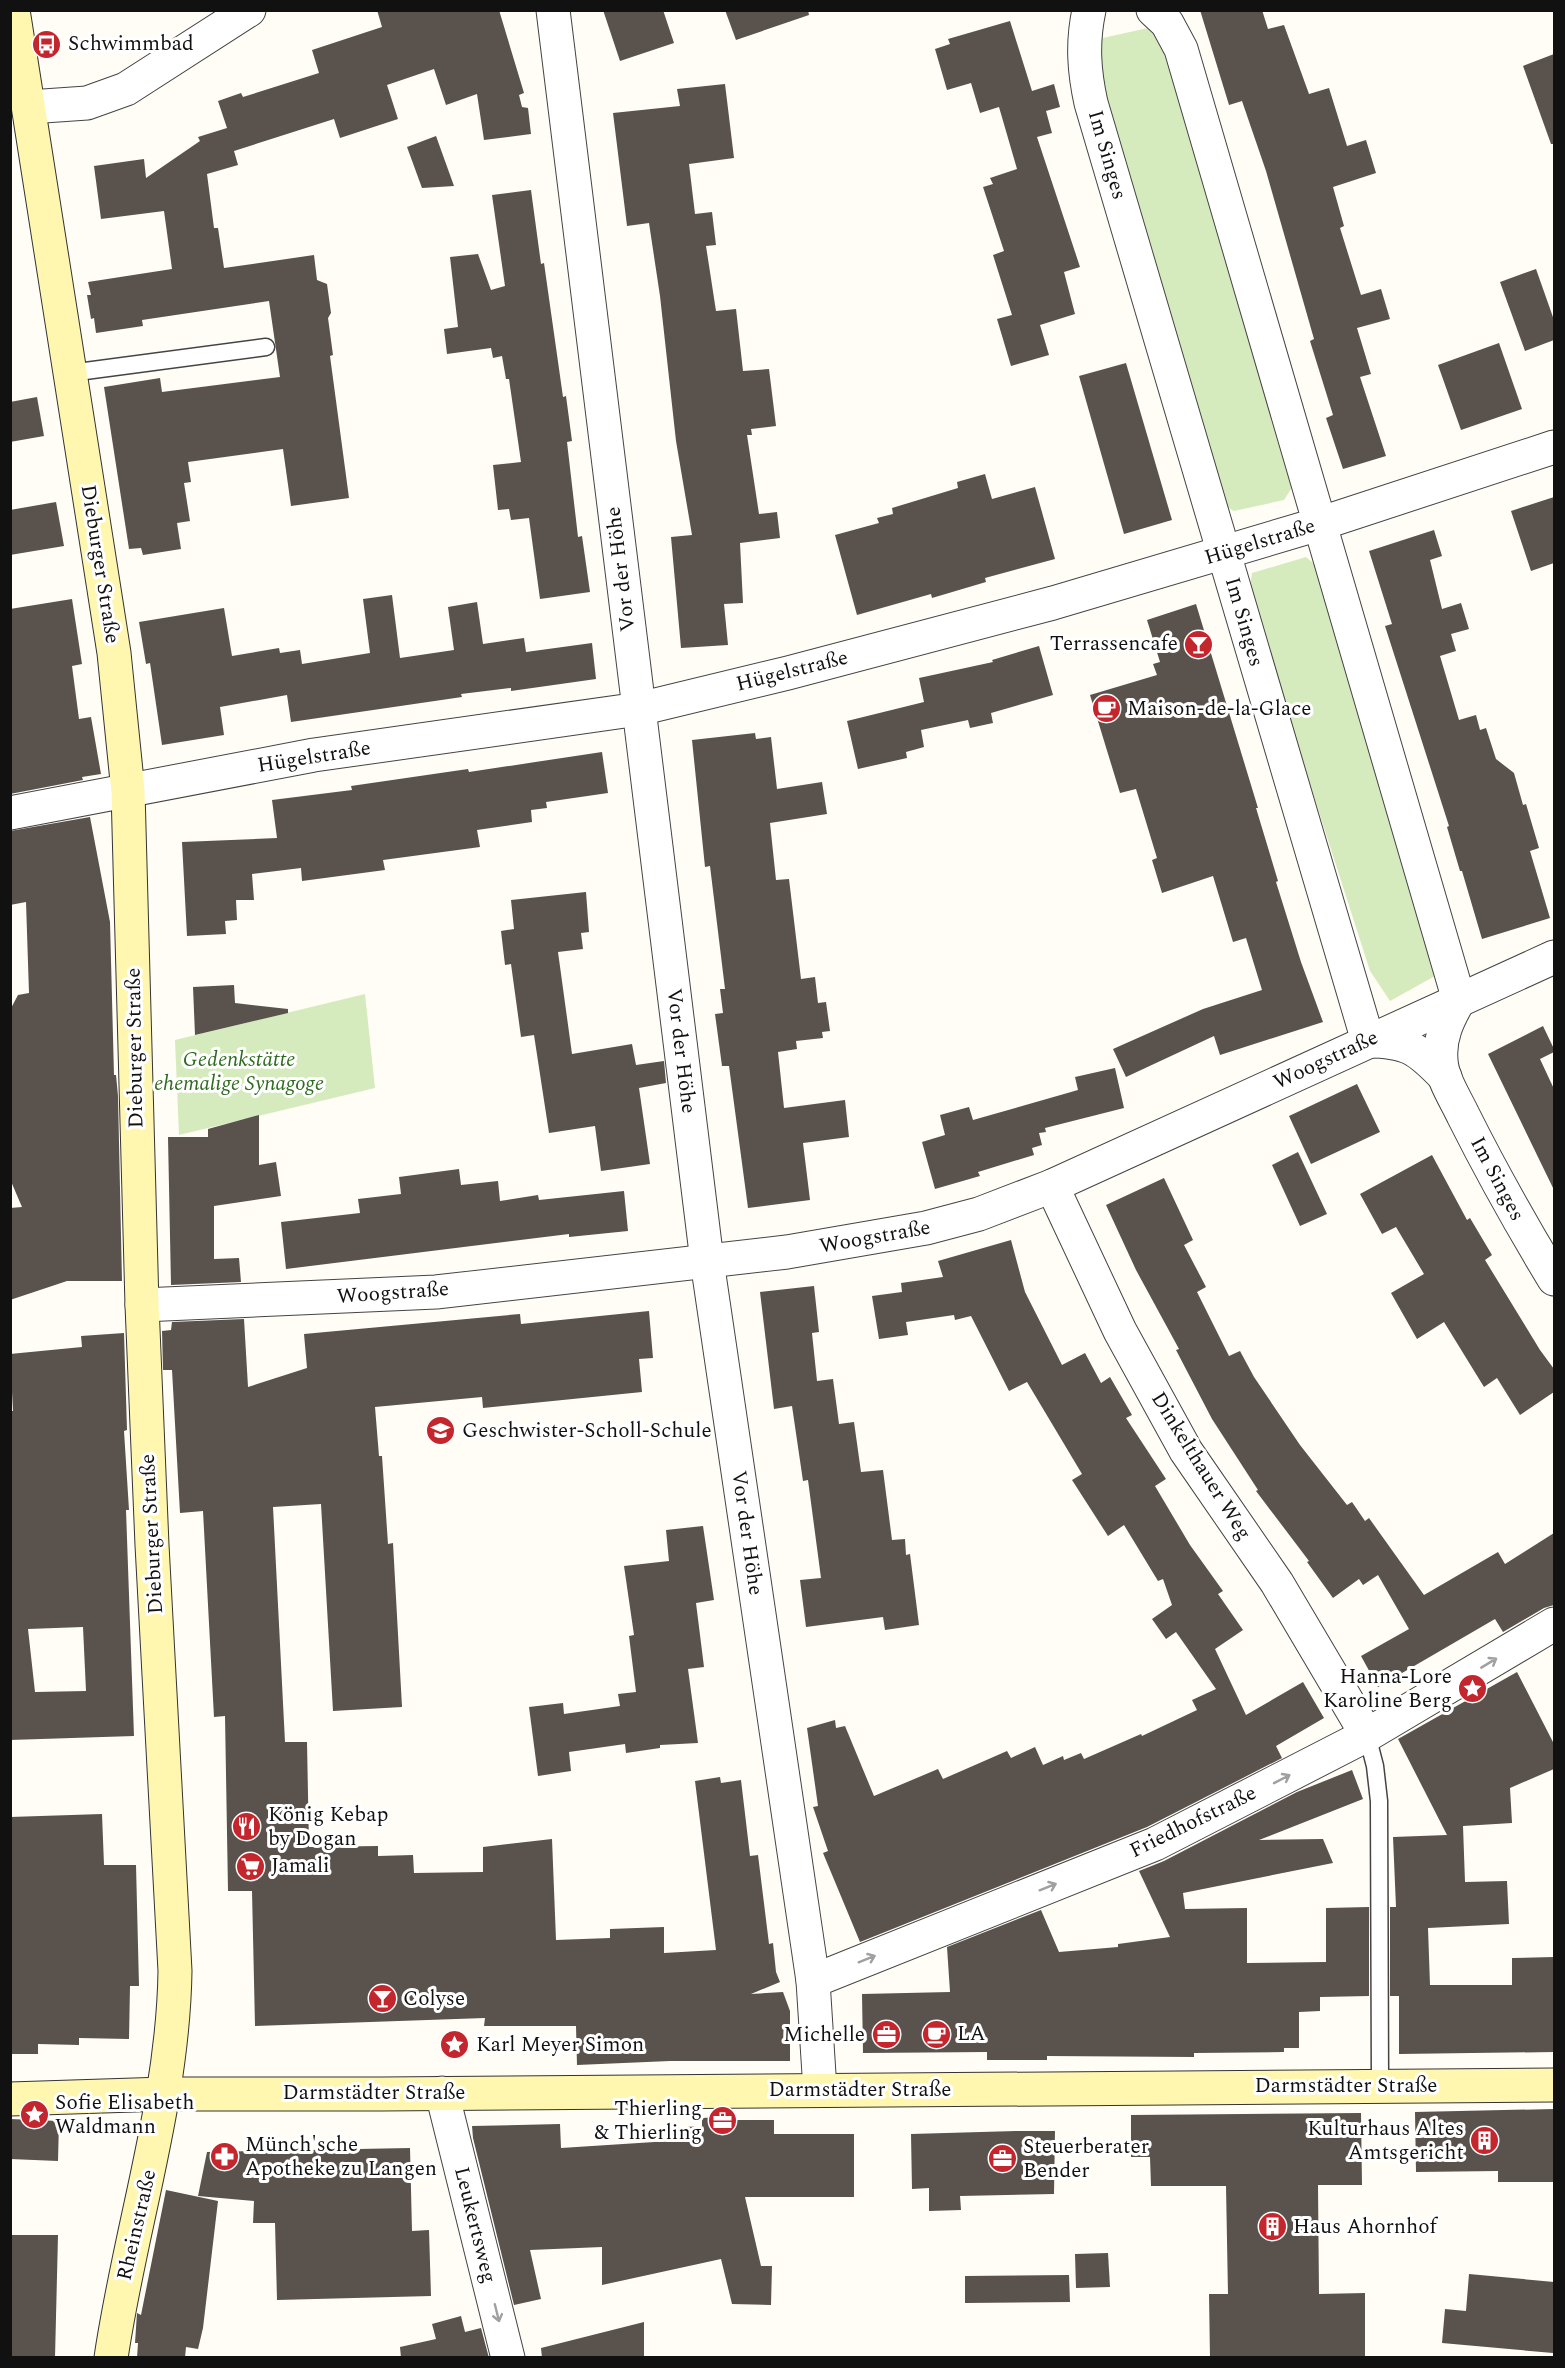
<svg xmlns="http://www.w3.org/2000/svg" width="1565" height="2368" viewBox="0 0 1565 2368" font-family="Spectral,serif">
  <rect width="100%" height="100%" fill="#fffdf5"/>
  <g fill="#d5ebbd">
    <polygon points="1148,28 1167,46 1295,483 1284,500 1234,511 1221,503 1091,61 1098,39"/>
    <polygon points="1306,557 1319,568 1436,958 1435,976 1390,1001 1370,971 1249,594 1252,573"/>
    <polygon points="365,994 375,1088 179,1135 175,1040"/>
  </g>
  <g fill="#5a524d" fill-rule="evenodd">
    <polygon points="377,10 499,10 524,93 519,95 522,107 528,108 531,134 484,140 477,94 446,105 434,69 387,85 398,119 340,138 334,119 234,151 238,165 207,174 214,228 218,228 224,268 314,255 317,280 327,284 331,313 328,318 333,355 330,356 349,498 291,506 283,449 188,462 191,482 184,483 190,521 177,523 181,549 143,555 141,548 129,549 104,387 160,378 162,392 280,377 269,301 142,320 143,326 96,333 94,318 91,319 87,295 91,295 88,282 172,269 164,211 101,219 94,166 144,159 146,178 200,141 198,137 227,128 218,101 241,93 243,97 319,73 312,50 382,27"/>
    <polygon points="603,10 663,10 674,43 620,61"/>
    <polygon points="725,10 808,10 809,15 736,40"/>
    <polygon points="1200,10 1262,10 1268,29 1284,25 1309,94 1329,88 1347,146 1366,140 1376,173 1333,187 1344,226 1340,228 1361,295 1381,289 1390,319 1357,328 1371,374 1360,377 1386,456 1343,469 1326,418 1333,415 1310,341 1314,339 1266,171 1242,101 1229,105"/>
    <polygon points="1010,21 1032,91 1054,84 1060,107 1046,111 1052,133 1037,137 1080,267 1064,272 1075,314 1040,325 1049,355 1011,366 997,319 1012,315 993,255 1004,251 983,187 993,184 990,178 1017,169 999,107 980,113 971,83 947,90 935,49 950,44 948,39"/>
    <polygon points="1554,54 1554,144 1551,144 1523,66"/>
    <polygon points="725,84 734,158 689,164 695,214 712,212 716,245 706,246 716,311 736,309 743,371 769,369 776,426 751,429 752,435 747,435 759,514 777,512 780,538 740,543 743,603 724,604 728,645 681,648 671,537 692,535 676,441 660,296 649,223 627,226 613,113 680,106 677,89"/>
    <polygon points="436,136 454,186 422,188 407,147"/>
    <polygon points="531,190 541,264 544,263 563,397 566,396 572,441 567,442 578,537 582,536 590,592 540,599 529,518 511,520 509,509 498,510 493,465 521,462 509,379 506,379 502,356 493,358 491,348 447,354 444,329 458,327 450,257 478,254 491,290 505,286 492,195"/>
    <polygon points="1536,269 1554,320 1554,340 1525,351 1500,282"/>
    <polygon points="1499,343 1522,409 1461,430 1438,365"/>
    <polygon points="1126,363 1172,520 1124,534 1079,376"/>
    <polygon points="37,397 44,436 10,442 10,402"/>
    <polygon points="985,474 992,499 1035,487 1055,559 985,578 986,582 932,598 931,594 857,615 835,535 879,523 877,518 893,514 892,508 958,488 957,482"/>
    <polygon points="1554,497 1554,563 1531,571 1511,511"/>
    <polygon points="56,502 64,546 10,555 10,510"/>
    <polygon points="1434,530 1442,556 1430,560 1442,609 1461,603 1469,629 1451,634 1456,651 1440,656 1459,720 1476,715 1480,730 1486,728 1496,759 1514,773 1523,805 1526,804 1539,848 1530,851 1550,918 1482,939 1462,871 1460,871 1447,827 1449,826 1385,626 1392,624 1369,551"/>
    <polygon points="392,595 400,658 454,650 448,607 477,602 483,644 524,638 526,652 592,643 596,679 511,691 511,688 461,694 462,697 291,722 287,695 220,707 224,735 162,745 150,663 146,664 139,622 224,608 232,656 279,648 280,653 300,650 302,664 370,653 363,599"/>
    <polygon points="72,599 82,664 72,666 79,719 91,717 101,774 82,777 83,780 10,794 10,609"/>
    <polygon points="1196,604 1258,808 1256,808 1278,881 1276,882 1301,962 1323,1022 1220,1055 1214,1036 1126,1077 1113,1049 1203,1009 1262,990 1246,938 1233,942 1213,876 1162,893 1152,860 1157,858 1136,789 1120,793 1090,695 1157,675 1153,664 1160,662 1147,620"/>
    <polygon points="1039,646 1053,695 991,713 993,723 970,728 968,720 921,730 924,747 906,752 907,758 858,769 847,721 924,702 919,678 993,662 992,660"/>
    <polygon points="755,733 756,739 771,737 777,789 822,782 827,814 770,823 776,880 789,879 801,979 815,977 818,1003 826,1002 830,1031 822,1032 823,1038 796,1041 797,1049 778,1052 784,1108 845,1100 849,1137 803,1143 810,1200 748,1208 729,1066 722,1066 715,1014 723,1013 720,989 725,989 710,866 705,867 692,740"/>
    <polygon points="602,752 608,793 546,802 547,808 531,810 532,822 477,830 480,847 383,860 385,870 302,881 301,868 252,874 254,900 236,900 237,920 225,921 226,934 187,936 182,842 277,838 272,800 352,790 351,786 468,769 469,772"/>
    <polygon points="90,817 110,922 114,1075 116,1075 118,1096 122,1281 67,1281 10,1300 10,1208 22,1207 10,1179 10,1010 18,995 29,993 26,902 10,905 10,831"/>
    <polygon points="586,892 589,932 581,933 583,949 558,952 572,1054 632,1044 636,1065 664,1061 666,1083 639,1088 650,1164 601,1171 595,1126 549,1133 534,1035 521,1037 511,964 505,965 501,931 514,929 511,900"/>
    <polygon points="234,985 235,1003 288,1009 288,1013 195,1035 193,987"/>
    <polygon points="1543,1026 1554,1049 1554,1052 1540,1059 1554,1089 1554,1190 1488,1054"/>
    <polygon points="1115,1068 1124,1108 1045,1128 1046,1132 1039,1133 1042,1145 1032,1148 1034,1155 978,1172 980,1176 935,1189 922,1142 945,1135 940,1115 969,1107 973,1120 1078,1090 1075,1077"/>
    <polygon points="1357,1084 1380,1132 1311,1164 1289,1116"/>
    <polygon points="259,1115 259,1165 276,1162 281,1196 214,1206 214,1259 239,1258 241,1282 171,1285 168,1137 208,1137 208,1129"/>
    <polygon points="1298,1152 1327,1214 1300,1226 1272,1165"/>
    <polygon points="1432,1155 1467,1220 1470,1218 1492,1255 1485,1260 1540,1350 1554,1369 1554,1392 1520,1415 1497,1378 1484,1387 1444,1322 1417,1339 1391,1293 1424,1274 1396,1227 1382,1234 1360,1194"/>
    <polygon points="459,1169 461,1185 498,1181 500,1201 538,1195 539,1200 624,1191 628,1231 569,1237 569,1234 286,1269 281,1222 360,1213 358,1199 401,1194 399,1177"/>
    <polygon points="1164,1178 1193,1240 1184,1245 1206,1287 1197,1292 1229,1356 1240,1351 1254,1377 1300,1445 1347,1505 1352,1502 1365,1521 1369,1518 1424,1595 1498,1552 1505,1564 1554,1533 1554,1605 1544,1608 1503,1632 1495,1619 1378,1687 1361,1656 1409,1629 1378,1575 1363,1585 1359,1579 1333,1598 1307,1562 1309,1561 1256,1491 1258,1490 1212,1419 1176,1350 1179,1349 1136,1270 1106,1205"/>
    <polygon points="1011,1240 1025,1292 1062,1365 1085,1353 1101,1383 1110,1377 1132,1415 1126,1418 1166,1479 1155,1486 1190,1545 1223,1591 1218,1594 1243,1630 1215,1649 1246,1715 1303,1682 1324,1718 1276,1746 1282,1758 1147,1827 860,1942 823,1853 828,1851 813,1807 818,1806 807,1728 835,1720 836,1728 845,1726 874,1796 938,1769 943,1779 1007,1751 1011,1758 1035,1747 1043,1765 1063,1756 1064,1760 1081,1753 1084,1759 1141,1734 1142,1736 1197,1710 1192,1700 1216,1689 1176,1632 1166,1639 1152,1619 1172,1605 1163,1579 1158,1581 1124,1525 1108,1536 1072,1480 1082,1474 1027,1382 1009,1391 971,1316 955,1320 954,1315 906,1322 908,1335 879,1339 872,1296 902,1292 901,1283 943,1277 938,1261"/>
    <polygon points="814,1286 819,1332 812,1333 817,1381 833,1379 839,1424 854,1422 861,1472 883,1470 892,1540 905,1539 906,1555 910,1554 919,1625 885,1630 883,1617 806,1627 800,1580 821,1578 808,1480 803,1481 792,1406 774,1409 760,1292"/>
    <polygon points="649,1311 653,1358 639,1359 642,1392 483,1408 482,1397 375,1407 379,1456 382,1456 388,1544 393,1543 402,1707 333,1711 321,1504 273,1507 285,1742 307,1742 309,1847 378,1846 378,1856 413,1855 414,1873 483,1872 483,1847 552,1839 556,1940 610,1938 610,1929 664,1927 664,1953 716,1950 695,1781 720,1777 721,1783 741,1780 750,1856 758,1855 769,1944 773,1943 776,1972 780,1982 751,1994 783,1992 790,2011 790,2061 670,2061 577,2065 576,2026 484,2026 485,2018 255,2026 252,1891 228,1891 225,1716 214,1717 203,1511 180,1513 172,1370 163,1370 162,1331 171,1330 172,1322 244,1319 248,1387 307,1368 304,1334 520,1314 521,1324"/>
    <path d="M124 1333 127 1430 124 1431 129 1510H126L134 1736 10 1740V1411H13L10 1354 82 1347 81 1336ZM83 1627 86 1691 35 1692 28 1629Z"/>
    <polygon points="703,1526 714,1600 696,1603 704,1667 688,1669 698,1743 660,1745 660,1748 626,1753 625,1744 569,1752 571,1771 538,1776 529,1707 563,1703 564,1714 620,1706 618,1694 636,1692 629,1636 634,1635 624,1566 669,1561 666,1530"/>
    <polygon points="1517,1672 1554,1744 1554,1769 1510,1788 1512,1823 1463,1826 1465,1882 1507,1881 1509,1924 1428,1928 1430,1985 1512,1985 1512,1958 1554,1957 1554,2052 1399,2054 1399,1996 1390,1996 1390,1907 1396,1907 1393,1837 1447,1835 1398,1739"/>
    <polygon points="1352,1770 1363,1799 1259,1840 1323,1839 1333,1863 1183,1893 1185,1909 1247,1908 1247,1963 1326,1962 1326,1908 1369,1907 1369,1996 1320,1997 1320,2011 1299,2012 1299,2048 1284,2048 1284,2052 1194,2053 1194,2057 1047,2056 1047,2060 987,2060 987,2052 863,2053 862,1994 950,1992 947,1947 1041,1910 1059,1952 1118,1947 1118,1944 1170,1937 1139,1871 1164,1861 1297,1792"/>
    <polygon points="102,1814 104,1865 136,1865 139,1986 130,1986 129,2039 79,2038 79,2045 38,2044 38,2054 10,2054 10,1817"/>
    <polygon points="1554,2109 1554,2182 1498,2182 1498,2171 1416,2172 1415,2112"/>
    <polygon points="1361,2113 1362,2185 1318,2185 1319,2294 1365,2293 1365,2358 1210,2358 1209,2294 1228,2294 1226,2186 1151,2186 1150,2157 1131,2157 1131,2115"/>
    <polygon points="736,2116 736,2120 774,2120 774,2134 854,2134 854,2197 745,2197 761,2266 772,2266 771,2305 732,2304 721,2259 602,2285 602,2247 530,2250 541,2299 514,2305 473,2138 472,2126 560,2124 561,2148 670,2141 670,2128 702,2126 702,2118"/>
    <polygon points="10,2119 59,2121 58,2161 10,2159"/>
    <polygon points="1016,2131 1055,2131 1054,2194 960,2196 961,2210 929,2211 929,2188 912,2189 911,2134"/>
    <polygon points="410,2148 412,2231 429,2230 431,2296 277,2300 275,2223 253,2223 254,2201 198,2196 207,2152"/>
    <polygon points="166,2190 218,2201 203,2328 198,2349 186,2347 185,2358 137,2358 138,2343 135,2343 137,2313 141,2315"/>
    <polygon points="12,2235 58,2235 55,2358 10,2358"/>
    <polygon points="1108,2253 1110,2287 1076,2288 1075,2254"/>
    <polygon points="1469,2274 1554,2282 1553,2353 1442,2343 1445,2309 1466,2311"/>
    <polygon points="1069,2275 1070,2302 965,2303 965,2276"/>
    <polygon points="461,2316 465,2332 481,2328 489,2358 401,2358 400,2347 436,2339 432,2324"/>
    <polygon points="644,2322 644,2358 542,2358 541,2348"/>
  </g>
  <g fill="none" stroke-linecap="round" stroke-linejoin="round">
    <defs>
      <g id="lane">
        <polyline points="70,373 266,347"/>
        <polyline points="1367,1735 1375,1766 1379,1801 1380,2086"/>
      </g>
      <g id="street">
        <polyline points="553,10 707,1261 813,1981 820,2090"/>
        <path d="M1089 10C1082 43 1084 71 1091 103L1368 1041C1408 1041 1418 1049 1445 1077"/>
        <path d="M1153 10 1167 23 1181 49 1459 1000C1448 1019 1439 1037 1441 1060 1442 1079 1455 1098 1463 1115 1491 1171 1522 1226 1554 1279"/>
        <polyline points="29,107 87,103 126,89 249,10"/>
        <polyline points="10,813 314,755 639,709 788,673 1053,603 1319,524 1554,447"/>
        <polyline points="1052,1186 1120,1331 1186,1451 1277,1583 1367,1735"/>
        <polyline points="142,1305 436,1292 787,1252 926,1228 979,1214 1052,1186 1554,957"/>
        <polyline points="813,1981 1155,1844 1367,1735 1554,1624"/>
        <polyline points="442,2093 508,2358"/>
      </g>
      <g id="secondary">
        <path d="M13 10 114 653 128 791 142 1305 152 1545 175 1971C173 2103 130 2228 111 2358"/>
        <polyline points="10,2099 165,2094 381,2094 1554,2085"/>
      </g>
    </defs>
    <use href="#lane" stroke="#444" stroke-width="19"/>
    <use href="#street" stroke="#444" stroke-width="35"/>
    <use href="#secondary" stroke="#333" stroke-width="35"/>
    <use href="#lane" stroke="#fff" stroke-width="16"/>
    <use href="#street" stroke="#fff" stroke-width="33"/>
    <use href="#secondary" stroke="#fff6b0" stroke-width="33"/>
  </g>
  <defs><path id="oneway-shaft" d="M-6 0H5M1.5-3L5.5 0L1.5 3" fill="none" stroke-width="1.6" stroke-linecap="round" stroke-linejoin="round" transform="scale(1.5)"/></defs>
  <g stroke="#a0a0a0">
    <use href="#oneway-shaft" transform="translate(1489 1663) rotate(-31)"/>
    <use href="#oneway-shaft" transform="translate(1282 1779) rotate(-27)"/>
    <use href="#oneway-shaft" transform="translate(1048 1887) rotate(-22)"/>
    <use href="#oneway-shaft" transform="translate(867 1959) rotate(-22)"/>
    <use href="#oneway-shaft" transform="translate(497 2313) rotate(76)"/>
  </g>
  <defs>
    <symbol id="bus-disc" viewBox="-11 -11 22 22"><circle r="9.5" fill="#c4262e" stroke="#fff"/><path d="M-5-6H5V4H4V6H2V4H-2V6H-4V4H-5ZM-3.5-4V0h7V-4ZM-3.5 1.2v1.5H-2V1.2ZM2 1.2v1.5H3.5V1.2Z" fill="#fff"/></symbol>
    <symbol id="bar-disc" viewBox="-11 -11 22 22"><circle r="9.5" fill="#c4262e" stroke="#fff"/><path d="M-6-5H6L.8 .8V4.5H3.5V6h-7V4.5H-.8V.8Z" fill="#fff"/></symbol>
    <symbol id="cafe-disc" viewBox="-11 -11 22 22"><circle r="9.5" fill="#c4262e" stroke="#fff"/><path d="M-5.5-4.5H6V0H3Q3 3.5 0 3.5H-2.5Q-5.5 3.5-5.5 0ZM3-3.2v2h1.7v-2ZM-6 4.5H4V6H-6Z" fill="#fff"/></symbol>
    <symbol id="school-disc" viewBox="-11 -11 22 22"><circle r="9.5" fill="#c4262e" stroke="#fff"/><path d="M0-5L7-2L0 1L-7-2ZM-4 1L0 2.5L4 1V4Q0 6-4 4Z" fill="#fff"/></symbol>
    <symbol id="sight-disc" viewBox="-11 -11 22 22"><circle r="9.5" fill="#c4262e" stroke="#fff"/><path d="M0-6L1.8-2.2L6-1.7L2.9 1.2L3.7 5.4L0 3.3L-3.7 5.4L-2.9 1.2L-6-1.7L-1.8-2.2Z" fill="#fff"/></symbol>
    <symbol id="restaurant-disc" viewBox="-11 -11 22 22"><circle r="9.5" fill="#c4262e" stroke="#fff"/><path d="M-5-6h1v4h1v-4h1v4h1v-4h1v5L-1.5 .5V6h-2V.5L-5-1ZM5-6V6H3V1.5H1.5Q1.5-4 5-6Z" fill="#fff"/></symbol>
    <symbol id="supermarket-disc" viewBox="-11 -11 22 22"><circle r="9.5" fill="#c4262e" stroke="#fff"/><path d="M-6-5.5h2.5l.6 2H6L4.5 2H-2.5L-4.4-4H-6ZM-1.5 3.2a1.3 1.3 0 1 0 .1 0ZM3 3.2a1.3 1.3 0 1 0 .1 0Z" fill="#fff"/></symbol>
    <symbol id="office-disc" viewBox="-11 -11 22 22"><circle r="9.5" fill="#c4262e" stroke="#fff"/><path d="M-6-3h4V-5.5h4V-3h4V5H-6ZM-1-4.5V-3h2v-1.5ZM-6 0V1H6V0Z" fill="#fff"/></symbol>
    <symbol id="building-disc" viewBox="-11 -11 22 22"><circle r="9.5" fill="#c4262e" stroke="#fff"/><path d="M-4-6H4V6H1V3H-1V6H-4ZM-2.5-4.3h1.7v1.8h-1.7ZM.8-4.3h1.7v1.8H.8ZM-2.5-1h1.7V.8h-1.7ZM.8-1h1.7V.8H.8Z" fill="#fff"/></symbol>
    <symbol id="pharmacy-disc" viewBox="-11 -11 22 22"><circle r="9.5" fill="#c4262e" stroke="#fff"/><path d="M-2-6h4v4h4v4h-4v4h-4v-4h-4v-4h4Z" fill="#fff"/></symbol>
  </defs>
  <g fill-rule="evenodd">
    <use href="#bus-disc" x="30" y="28" width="33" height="33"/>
    <use href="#bar-disc" x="1182" y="628" width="33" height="33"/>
    <use href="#cafe-disc" x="1090" y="692" width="33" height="33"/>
    <use href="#school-disc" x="424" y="1414" width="33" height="33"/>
    <use href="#sight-disc" x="1456" y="1672" width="33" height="33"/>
    <use href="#restaurant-disc" x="230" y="1810" width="33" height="33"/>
    <use href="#supermarket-disc" x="234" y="1850" width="33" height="33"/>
    <use href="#bar-disc" x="366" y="1982" width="33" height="33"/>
    <use href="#cafe-disc" x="920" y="2018" width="33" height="33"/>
    <use href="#office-disc" x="870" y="2018" width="33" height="33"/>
    <use href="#sight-disc" x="438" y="2028" width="33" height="33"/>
    <use href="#sight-disc" x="18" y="2098" width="33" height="33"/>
    <use href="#office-disc" x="706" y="2104" width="33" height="33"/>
    <use href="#building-disc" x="1468" y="2124" width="33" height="33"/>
    <use href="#pharmacy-disc" x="208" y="2140" width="33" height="33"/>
    <use href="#office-disc" x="986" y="2142" width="33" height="33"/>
    <use href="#building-disc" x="1256" y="2210" width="33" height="33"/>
  </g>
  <g text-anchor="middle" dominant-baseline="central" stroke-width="6" stroke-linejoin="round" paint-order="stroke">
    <g font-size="21" fill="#111" stroke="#fff" text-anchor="start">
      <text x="68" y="44">Schwimmbad</text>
      <text x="1178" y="644" text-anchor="end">Terrassencafe</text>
      <text x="1127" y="709">Maison-de-la-Glace</text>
      <text x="462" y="1431">Geschwister-Scholl-Schule</text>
      <text x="1452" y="1677" text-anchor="end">Hanna-Lore<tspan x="1452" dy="24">Karoline Berg</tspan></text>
      <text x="268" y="1815">König Kebap<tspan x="268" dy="24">by Dogan</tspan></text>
      <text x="271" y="1866">Jamali</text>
      <text x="403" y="1999">Colyse</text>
      <text x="957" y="2034">LA</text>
      <text x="865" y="2035" text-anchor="end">Michelle</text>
      <text x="476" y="2045">Karl Meyer Simon</text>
      <text x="55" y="2103">Sofie Elisabeth<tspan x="55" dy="24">Waldmann</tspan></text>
      <text x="702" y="2109" text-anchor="end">Thierling<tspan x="702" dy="24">&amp; Thierling</tspan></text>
      <text x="1464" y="2129" text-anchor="end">Kulturhaus Altes<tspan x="1464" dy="24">Amtsgericht</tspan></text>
      <text x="245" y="2145">Münch'sche<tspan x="245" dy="24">Apotheke zu Langen</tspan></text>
      <text x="1023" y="2147">Steuerberater<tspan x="1023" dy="24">Bender</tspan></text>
      <text x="1293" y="2227">Haus Ahornhof</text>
    </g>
    <g font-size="21" fill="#111" stroke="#fff">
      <text transform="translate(1107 155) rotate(74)">Im Singes</text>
      <text transform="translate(1260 542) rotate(-17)">Hügelstraße</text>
      <text transform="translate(100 564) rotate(81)">Dieburger Straße</text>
      <text transform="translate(621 569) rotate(-97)">Vor der Höhe</text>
      <text transform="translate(1244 622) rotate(74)">Im Singes</text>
      <text transform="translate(792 671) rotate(-14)">Hügelstraße</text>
      <text transform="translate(314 757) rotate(-9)">Hügelstraße</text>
      <text transform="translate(135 1048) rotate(-91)">Dieburger Straße</text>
      <text transform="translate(681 1051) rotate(83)">Vor der Höhe</text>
      <text transform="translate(1326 1060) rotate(-25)">Woogstraße</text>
      <text transform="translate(1497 1179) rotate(62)">Im Singes</text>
      <text transform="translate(875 1237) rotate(-10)">Woogstraße</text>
      <text transform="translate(393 1293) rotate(-4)">Woogstraße</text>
      <text transform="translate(1201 1466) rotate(58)">Dinkelthauer Weg</text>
      <text transform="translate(747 1533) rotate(82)">Vor der Höhe</text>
      <text transform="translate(152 1534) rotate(-93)">Dieburger Straße</text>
      <text transform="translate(1193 1822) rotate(-26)">Friedhofstraße</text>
      <text x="1346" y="2086">Darmstädter Straße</text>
      <text x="860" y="2090">Darmstädter Straße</text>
      <text x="374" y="2093">Darmstädter Straße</text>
      <text transform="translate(137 2225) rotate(-77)">Rheinstraße</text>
      <text transform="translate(475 2225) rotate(76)">Leukertsweg</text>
    </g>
    <g font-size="21" font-style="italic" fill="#2f6b1f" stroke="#fff">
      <text x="239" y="1060">Gedenkstätte<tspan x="239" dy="24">ehemalige Synagoge</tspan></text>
    </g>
  </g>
  <rect width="1565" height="2368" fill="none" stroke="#111111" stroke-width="24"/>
</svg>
